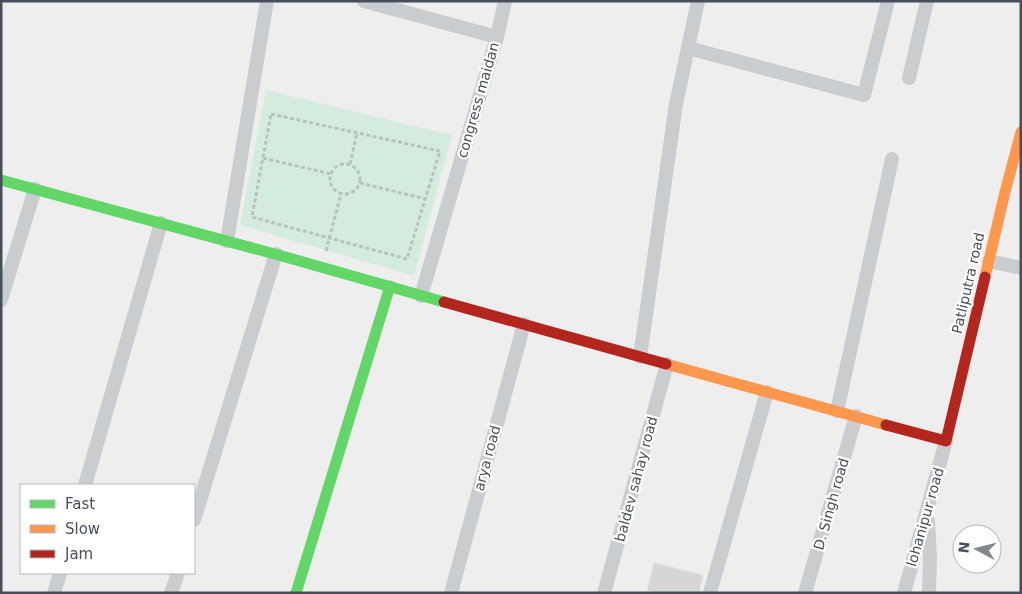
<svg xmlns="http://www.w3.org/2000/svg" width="1022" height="594" viewBox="0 0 1022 594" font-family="'DejaVu Sans',sans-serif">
  <rect width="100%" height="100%" fill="#efeeee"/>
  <polygon fill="#d4ecdd" points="266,90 452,135 414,276 240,225"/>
  <polygon fill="#d6d6d8" stroke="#e0e0e1" points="654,563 703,575 699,593 658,593 647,590"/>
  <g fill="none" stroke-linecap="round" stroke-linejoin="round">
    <g stroke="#b8c3bf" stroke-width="3" stroke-dasharray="4 2.5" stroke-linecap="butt">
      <polygon points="271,114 440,151 407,259 252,217"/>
      <polyline points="263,158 331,174"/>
      <circle cx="345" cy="179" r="15"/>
      <polyline points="350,164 357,133"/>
      <polyline points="360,183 426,199"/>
      <polyline points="326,251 341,194"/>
    </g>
    <g stroke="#cacdcf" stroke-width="14">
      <polyline points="364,1 497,37 421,296"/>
      <polyline points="497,37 505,1"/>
      <polyline points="688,48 864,95 888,1"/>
      <polyline points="909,78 927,1"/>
      <polyline points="227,241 267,1"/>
      <polyline points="989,261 1021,268"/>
      <polyline points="1,300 35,189"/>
      <polyline points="640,357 676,104 698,1"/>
      <polyline points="837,411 892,159"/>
      <polyline points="85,485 161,223"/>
      <polyline points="194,520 276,254"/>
      <polyline points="928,521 930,557 929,593"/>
      <polyline points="54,593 60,573"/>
      <polyline points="171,593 178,573"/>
      <polyline points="451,593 524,324"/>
      <polyline points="604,593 667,364"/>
      <polyline points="710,593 767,392"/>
      <polyline points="805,593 856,416"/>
      <polyline points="904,593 946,441"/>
    </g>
    <g stroke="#63d668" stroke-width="11">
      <polyline points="1,180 282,256 444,302"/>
      <polyline points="296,593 390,286"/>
    </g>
    <g stroke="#ff974d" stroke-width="11">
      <polyline points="985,277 1005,192 1021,132"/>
      <polyline points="666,364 886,425"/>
    </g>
    <g stroke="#b3261e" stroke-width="11">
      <polyline points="444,302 666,364"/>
      <polyline points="886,425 946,441 985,277"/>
    </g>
  </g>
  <g text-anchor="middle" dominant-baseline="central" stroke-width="4.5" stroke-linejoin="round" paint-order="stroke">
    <g font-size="14" fill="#475059" stroke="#fff">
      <text transform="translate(478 100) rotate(-74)">congress maidan</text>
      <text transform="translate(968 283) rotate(-77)">Patliputra road</text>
      <text transform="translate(487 458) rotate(-75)">arya road</text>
      <text transform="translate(636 479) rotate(-75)">baldev sahay road</text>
      <text transform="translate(831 504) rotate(-74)">D. Singh road</text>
      <text transform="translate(925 517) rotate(-74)">lohanipur road</text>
    </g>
  </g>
  <rect width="1022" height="594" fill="none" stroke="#475059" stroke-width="5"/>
  <rect x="20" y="484" width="175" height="90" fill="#ffffff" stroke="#b5b9bd"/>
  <rect x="30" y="500" width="25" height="8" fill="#63d668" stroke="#b5b9bd"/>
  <text x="65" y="509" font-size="15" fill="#475059">Fast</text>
  <rect x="30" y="525" width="25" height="8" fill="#ff974d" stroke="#b5b9bd"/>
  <text x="65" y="534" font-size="15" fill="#475059">Slow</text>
  <rect x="30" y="550" width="25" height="8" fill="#b3261e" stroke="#b5b9bd"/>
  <text x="65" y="559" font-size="15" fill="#475059">Jam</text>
  <g transform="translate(977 549) rotate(277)"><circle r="24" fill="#ffffff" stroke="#b5b9bd"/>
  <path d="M0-4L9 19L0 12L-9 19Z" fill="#82878d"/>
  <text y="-8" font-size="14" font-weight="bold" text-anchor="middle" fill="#475059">N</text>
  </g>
</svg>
